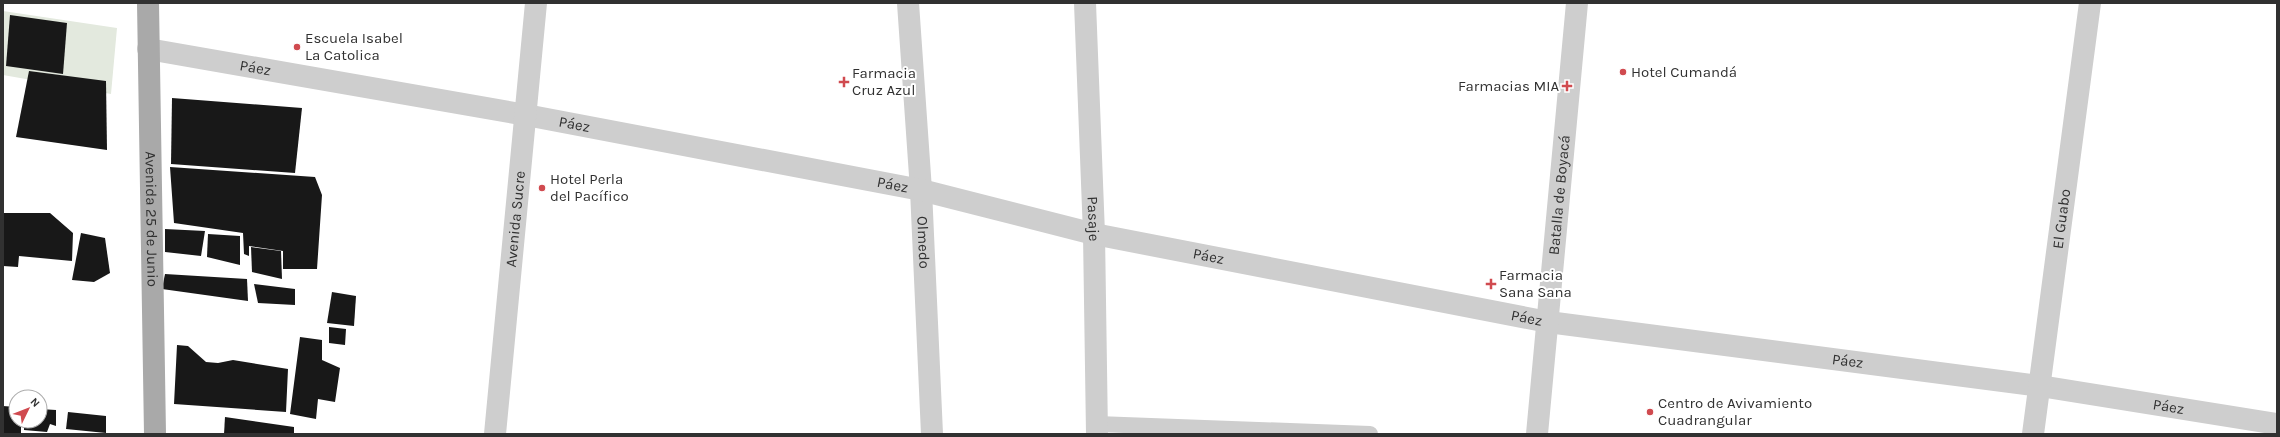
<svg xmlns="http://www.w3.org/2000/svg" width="2280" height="437" viewBox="0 0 2280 437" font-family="Karla,sans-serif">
  <rect width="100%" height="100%" fill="#fff"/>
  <polygon fill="#e3e9de" points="3,11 117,28 111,94 3,75"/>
  <g fill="#181818">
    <polygon points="10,15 67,23 63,74 6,66"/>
    <polygon points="29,71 106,81 107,150 16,137"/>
    <polygon points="172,98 302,108 295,173 171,164"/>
    <polygon points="170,167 315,177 322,195 317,269 283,269 283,251 249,246 249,256 244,254 243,233 174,223"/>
    <polygon points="3,213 50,213 73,233 72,261 19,256 18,267 3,266"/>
    <polygon points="165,229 205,231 201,256 165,252"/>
    <polygon points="81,233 105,238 110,273 94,282 72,280"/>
    <polygon points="208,234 240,236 240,265 207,257"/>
    <polygon points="251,247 281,251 282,279 252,272"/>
    <polygon points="165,274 247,279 248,301 162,289"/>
    <polygon points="254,284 295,289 295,305 258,303"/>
    <polygon points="332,292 356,296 354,326 327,323"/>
    <polygon points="329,327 346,329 345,345 329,343"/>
    <polygon points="300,337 322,340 322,360 340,368 335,402 318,399 316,419 290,414"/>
    <polygon points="177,345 188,346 206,362 218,363 233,360 288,369 286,412 174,404"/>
    <polygon points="3,406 16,407 16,421 21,421 21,434 3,434"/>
    <polygon points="40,409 56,410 56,426 50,424 47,432 24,430 24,421 40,421"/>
    <polygon points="68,412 106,416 106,433 66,429"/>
    <polygon points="225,417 294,427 294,434 224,434"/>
  </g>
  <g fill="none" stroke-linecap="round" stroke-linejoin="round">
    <polyline stroke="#cecece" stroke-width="16" points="1097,424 1370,434"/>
    <g stroke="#cecece" stroke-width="22">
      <path id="s1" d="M908 3 921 190 932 434"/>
      <path id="s2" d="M1085 3 1094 234 1097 434"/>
      <path id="s3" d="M148 49 526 115 921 190 1094 234 1548 322 2040 386 2277 424"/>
      <path id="s4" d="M495 434 536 3"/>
      <path id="s5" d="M1537 434 1577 3"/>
      <path id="s6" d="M2033 434 2090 3"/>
    </g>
    <path stroke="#a9a9a9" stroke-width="22" id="s7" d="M148 3 155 434"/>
  </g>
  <g fill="#d04a4f" stroke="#fff" stroke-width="1.5">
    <circle cx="297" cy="47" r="4"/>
    <circle cx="1623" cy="72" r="4"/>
    <path d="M842 76h4v4h4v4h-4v4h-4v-4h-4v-4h4z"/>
    <path d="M1565 80h4v4h4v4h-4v4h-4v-4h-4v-4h4z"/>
    <circle cx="542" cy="188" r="4"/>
    <path d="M1489 278h4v4h4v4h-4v4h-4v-4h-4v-4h4z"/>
    <circle cx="1650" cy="412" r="4"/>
  </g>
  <g text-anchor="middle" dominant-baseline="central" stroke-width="4" stroke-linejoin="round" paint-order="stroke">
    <g font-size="15" fill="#313131" stroke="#fff" text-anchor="start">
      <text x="305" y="38">Escuela Isabel<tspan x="305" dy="17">La Catolica</tspan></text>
      <text x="1631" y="72">Hotel Cumandá</text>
      <text x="852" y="73">Farmacia<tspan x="852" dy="17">Cruz Azul</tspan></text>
      <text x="1559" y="86" text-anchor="end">Farmacias MIA</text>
      <text x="550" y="179">Hotel Perla<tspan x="550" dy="17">del Pacífico</tspan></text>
      <text x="1499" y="275">Farmacia<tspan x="1499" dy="17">Sana Sana</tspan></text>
      <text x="1658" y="403">Centro de Avivamiento<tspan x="1658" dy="17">Cuadrangular</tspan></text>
    </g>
    <g font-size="15" fill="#313131" stroke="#fff">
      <text stroke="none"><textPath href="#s3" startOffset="109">Páez</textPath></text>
      <text stroke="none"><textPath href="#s3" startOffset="433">Páez</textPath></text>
      <text stroke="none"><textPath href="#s3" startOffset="757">Páez</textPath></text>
      <text stroke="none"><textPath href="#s5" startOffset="240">Batalla de Boyacá</textPath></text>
      <text stroke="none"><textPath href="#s2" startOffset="216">Pasaje</textPath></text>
      <text stroke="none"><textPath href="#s7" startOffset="216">Avenida 25 de Junio</textPath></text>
      <text stroke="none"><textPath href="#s4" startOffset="216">Avenida Sucre</textPath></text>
      <text stroke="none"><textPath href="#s6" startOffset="217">El Guabo</textPath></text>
      <text stroke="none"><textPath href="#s1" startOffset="240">Olmedo</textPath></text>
      <text stroke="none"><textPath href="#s3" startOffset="1081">Páez</textPath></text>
      <text stroke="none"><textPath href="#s3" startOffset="1405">Páez</textPath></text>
      <text stroke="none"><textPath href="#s3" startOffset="1729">Páez</textPath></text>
      <text stroke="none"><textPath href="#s3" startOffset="2053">Páez</textPath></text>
    </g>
  </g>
  <rect width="2280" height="437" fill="none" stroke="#313131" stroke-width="8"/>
  <g transform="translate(28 409) rotate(47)"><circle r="19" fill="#ffffff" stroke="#adadad"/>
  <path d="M0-3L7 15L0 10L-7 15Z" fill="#d04a4f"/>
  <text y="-6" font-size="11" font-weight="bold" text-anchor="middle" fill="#313131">N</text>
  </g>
</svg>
